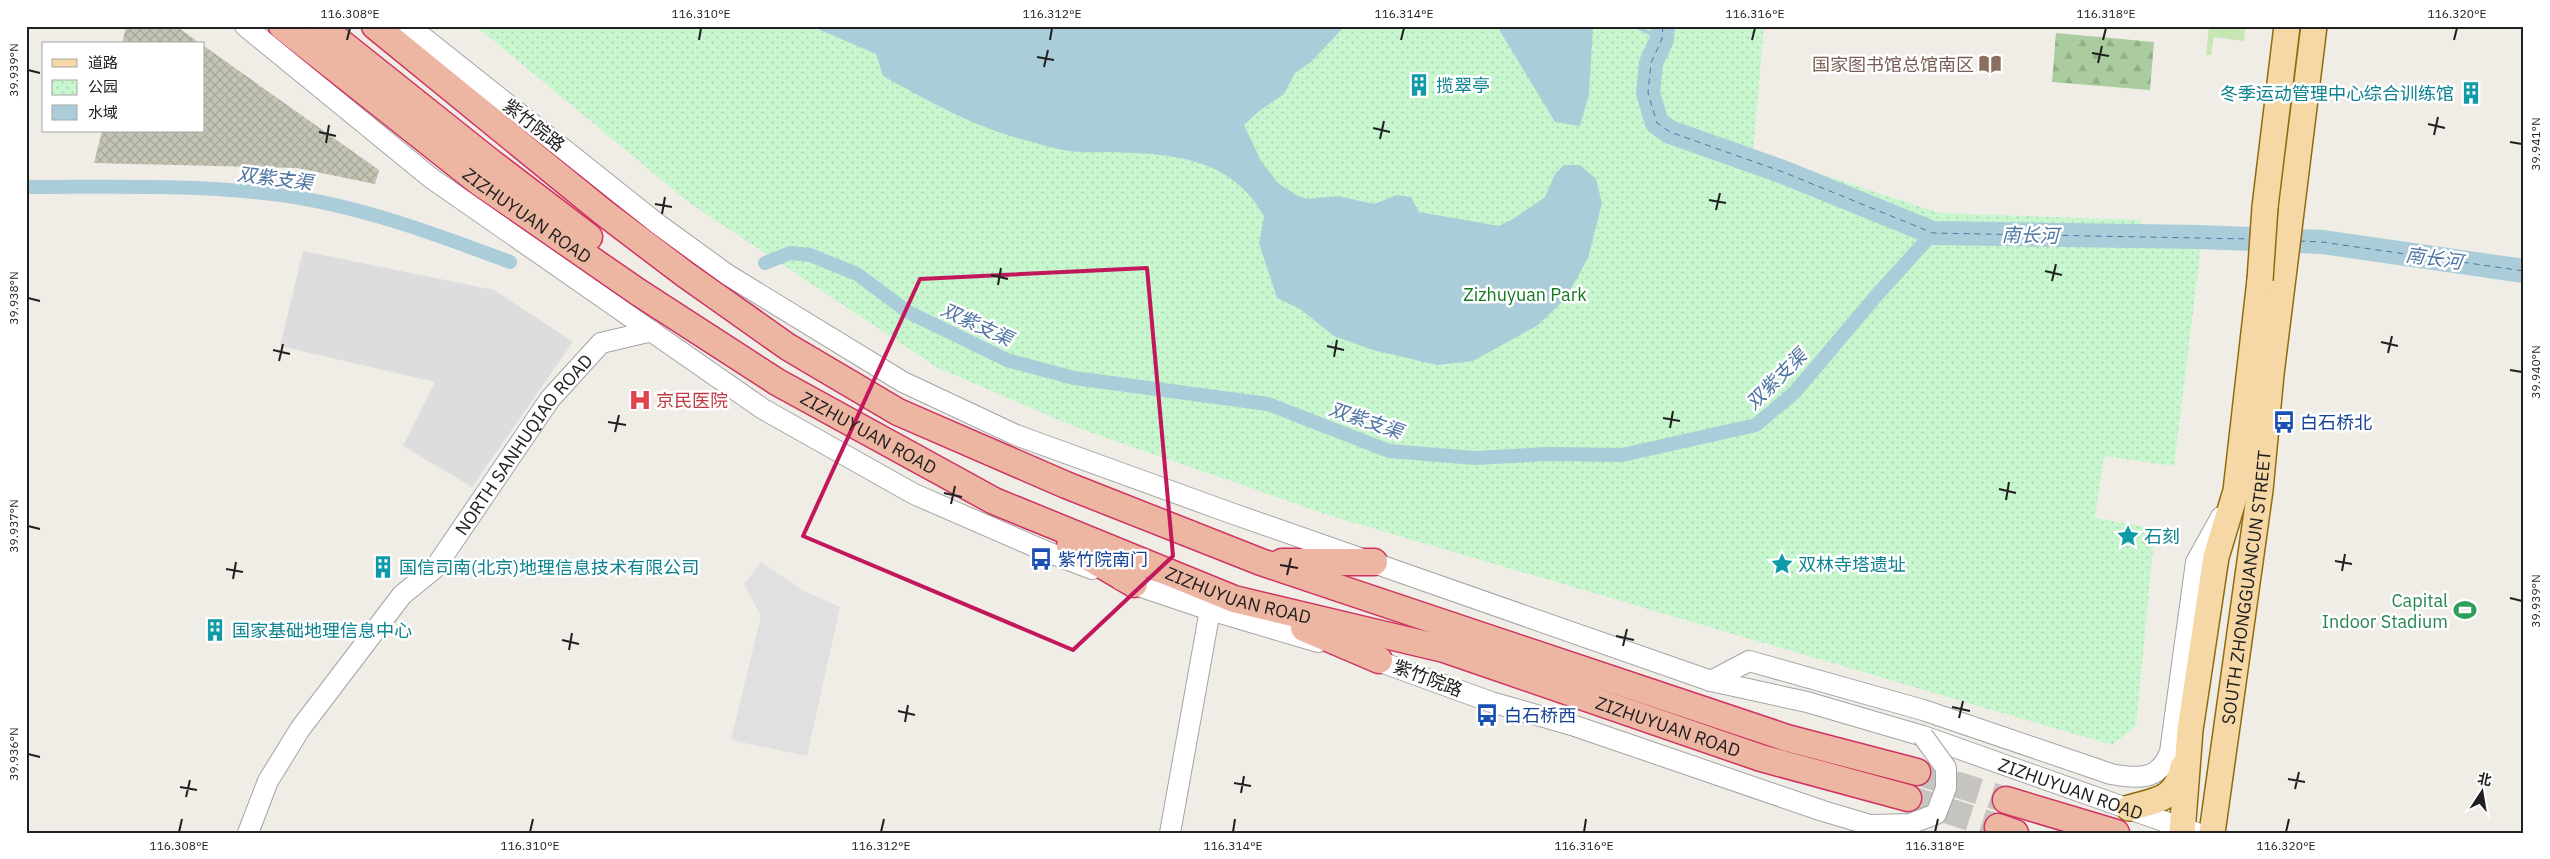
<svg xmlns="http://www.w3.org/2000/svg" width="2550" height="859" viewBox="0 0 2550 859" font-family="'IBM Plex Sans','Noto Sans SC',sans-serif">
  <defs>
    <pattern id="construction-cross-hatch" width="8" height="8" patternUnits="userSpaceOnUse" patternTransform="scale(1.25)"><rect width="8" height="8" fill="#c3c4b3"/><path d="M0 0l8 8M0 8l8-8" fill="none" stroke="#a7a89a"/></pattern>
    <pattern id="forest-firs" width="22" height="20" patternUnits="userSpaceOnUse" patternTransform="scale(1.25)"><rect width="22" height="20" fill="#aacc9f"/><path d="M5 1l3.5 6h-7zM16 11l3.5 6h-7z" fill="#92af89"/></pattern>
    <pattern id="park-dots" width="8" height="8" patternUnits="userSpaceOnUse" patternTransform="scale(1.25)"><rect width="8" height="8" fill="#c8f6ce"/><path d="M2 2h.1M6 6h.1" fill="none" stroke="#acd3b1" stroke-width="1.8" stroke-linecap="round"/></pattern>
  </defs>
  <rect width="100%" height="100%" fill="#f0ede7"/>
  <polygon fill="#dedddd" points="303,251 494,290 573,342 472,487 403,446 435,382 280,346"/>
  <g fill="url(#construction-cross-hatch)">
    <polygon points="126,26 176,26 201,44 122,44"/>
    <polygon points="204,46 379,170 375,184 297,168 94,163 102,131 204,131"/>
  </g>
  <polygon fill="#c8e6b1" points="2209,26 2245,26 2244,41 2214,37 2211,55 2206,55"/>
  <polygon fill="url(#forest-firs)" points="2056,33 2154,42 2150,90 2052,82"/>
  <polygon fill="url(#park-dots)" points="476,26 1764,26 1753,152 1940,213 2141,220 2141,246 2201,247 2174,466 2104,456 2095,518 2155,528 2136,726 2112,745 1331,516 1078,428 938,368 688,202"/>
  <polygon fill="#e0e0e0" points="761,562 804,591 840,607 807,756 731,740 761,616 744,584"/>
  <g fill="#abcdda">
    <path d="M811 26H1345L1311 62 1295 73 1284 94 1259 111 1244 125 1261 161 1278 183 1296 195 1307 199 1338 196 1374 204 1397 195 1411 197 1419 212 1499 226 1513 219 1545 197 1555 174 1564 165H1580L1596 179 1602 203 1588 258 1566 298 1538 325 1473 361 1437 365 1373 350 1334 336 1300 309 1277 298 1259 243 1264 216C1231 157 1172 154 1111 152 1098 152 1083 153 1069 151 1053 149 1037 143 1021 139 972 126 927 100 883 76L876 54Z"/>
    <polygon points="1497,26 1593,26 1589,94 1580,126 1555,122"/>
  </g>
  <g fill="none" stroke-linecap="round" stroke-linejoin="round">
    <polyline stroke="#abcdda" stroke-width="4" points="1635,26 1662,39"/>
    <g stroke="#abcdda" stroke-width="14">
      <path d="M26 187C108 187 191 184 273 194 355 204 433 233 510 262"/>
      <polyline points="765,263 790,253 810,255 857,274 908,312 1007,360 1074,378 1268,404 1389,451 1475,458 1547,454 1622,455 1756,425 1795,392 1876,296 1933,233"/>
    </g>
    <polyline stroke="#abcdda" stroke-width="24" points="1663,26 1662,39 1651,63 1648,93 1657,123 1670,132 1783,172 1933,233 2200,237 2322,242 2524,271"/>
    <g stroke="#4f75a2" stroke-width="1" stroke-dasharray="6 5" stroke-linecap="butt">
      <polyline points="1663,26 1662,39 1651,63 1648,93 1657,123 1670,132 1783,172 1933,233 2250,239"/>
      <polyline points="2299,241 2322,242 2524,271"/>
    </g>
    <g stroke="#c6c4bf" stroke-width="26" stroke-dasharray="26 13" stroke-linecap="butt">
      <polyline points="1917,772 2006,800"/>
      <polyline points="1908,798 1998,827"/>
    </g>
    <defs>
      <g id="tertiary">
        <polyline points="245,26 431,178 763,409 914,494 1045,551 1092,569"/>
        <path id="s1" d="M409 26 659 225 728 275 903 382 1016 435 1228 512 1711 681 1807 702 1923 736 2197 833"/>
        <polyline points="1121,580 1210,610 1318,642"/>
        <polyline points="1367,657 1491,702 1575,726 1823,811 1887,830"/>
        <path d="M1711 681 1749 661 1923 710 2111 774C2138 779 2159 781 2170 752L2196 562 2221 517"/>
        <path id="s2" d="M248 833 268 781 300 729 402 595 435 568 550 399 601 343 652 331"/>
        <polyline points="1170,833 1210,610"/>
      </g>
      <g id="primary">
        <polyline points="2265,207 2287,26"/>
        <path d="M2129 808C2157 800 2176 800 2183 767"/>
        <polyline points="2182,833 2190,730 2216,557 2236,491 2260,280"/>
        <path id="s3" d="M2212 833 2260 490 2271 374 2314 26"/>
      </g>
      <g id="trunk">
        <path id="s4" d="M282 26 479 182 638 292 777 382 994 501 1234 599 1444 649 1761 758 1908 798"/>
        <polyline points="320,26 488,160 589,237"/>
        <polyline points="375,26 603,212 686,275 788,347 898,412 1066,485 1261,562 1787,738 1917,772"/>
        <polyline points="1070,546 1134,584"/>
        <polyline points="1282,562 1374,562"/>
        <polyline points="1304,628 1379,660"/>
        <polyline points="2006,800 2116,833"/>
        <polyline points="1998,827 2015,833"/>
      </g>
    </defs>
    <use href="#tertiary" stroke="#a4a4a4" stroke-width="22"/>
    <use href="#primary" stroke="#916b0b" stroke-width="28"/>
    <use href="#trunk" stroke="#cf3361" stroke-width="29"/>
    <use href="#tertiary" stroke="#fff" stroke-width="20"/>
    <use href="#primary" stroke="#f6d7a6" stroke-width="25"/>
    <use href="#trunk" stroke="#ecb6a2" stroke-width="26"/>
    <defs>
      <polyline id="tertiary-bridge" points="1872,825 1910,824 1936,814 1946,788 1946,768 1923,736"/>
      <polyline id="primary-bridge" points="2260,280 2265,207"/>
    </defs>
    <use href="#tertiary-bridge" stroke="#a4a4a4" stroke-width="22" stroke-linecap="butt"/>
    <use href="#primary-bridge" stroke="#916b0b" stroke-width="28" stroke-linecap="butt"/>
    <use href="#tertiary-bridge" stroke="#fff" stroke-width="20"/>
    <use href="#primary-bridge" stroke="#f6d7a6" stroke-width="25"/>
  </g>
  <path fill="none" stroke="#c2185b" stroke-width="4" stroke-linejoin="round" d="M1147 268 1173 556 1073 650 803 536 920 279Z"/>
  <path fill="none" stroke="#202020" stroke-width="2" d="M347 40 350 28M699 40 701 28M1050 40 1052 28M1401 40 1404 28M1752 40 1755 28M2103 40 2106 28M2454 40 2457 28M2092 53 2109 56M1037 57 1054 60M2098 63 2102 46M1044 67 1048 50M28 70 40 73M2428 124 2445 128M1373 128 1390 132M319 132 336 136M2434 135 2438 117M1380 139 1384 121M2510 142 2522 144M326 143 329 125M1709 200 1726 203M655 204 672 207M1716 210 1720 193M662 214 665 197M2045 271 2062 275M991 275 1008 279M2052 281 2056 264M998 285 1001 268M28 298 40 301M2381 342 2398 346M1327 346 1344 350M273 350 290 354M2388 353 2392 336M1334 357 1337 340M279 361 283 344M2510 370 2522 372M1663 418 1680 421M608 422 626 425M1670 428 1673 411M615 432 619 415M1999 489 2016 493M944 493 962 497M2006 500 2009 482M951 504 955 486M28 526 40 529M2335 561 2352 564M1280 565 1298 568M226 569 243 572M2342 571 2345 554M1287 575 1291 558M233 579 236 562M2510 598 2522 601M1616 636 1634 640M562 640 579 644M1623 646 1627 629M569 650 572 633M1952 707 1970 711M898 711 915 715M1959 718 1963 701M905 722 908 705M28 754 40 757M2288 779 2305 782M1234 783 1251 786M180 787 197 790M2295 789 2299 772M1241 793 1244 776M186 797 190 780M179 832 182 819M530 832 533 819M881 832 884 819M1233 832 1235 819M1584 832 1586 819M1935 832 1938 819M2286 832 2289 819"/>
  <defs>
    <symbol id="library-bare" viewBox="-9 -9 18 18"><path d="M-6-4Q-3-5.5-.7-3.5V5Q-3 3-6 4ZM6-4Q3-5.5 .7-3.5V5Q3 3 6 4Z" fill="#8d6e63" stroke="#fff" stroke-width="2.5" paint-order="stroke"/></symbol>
    <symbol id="building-bare" viewBox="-9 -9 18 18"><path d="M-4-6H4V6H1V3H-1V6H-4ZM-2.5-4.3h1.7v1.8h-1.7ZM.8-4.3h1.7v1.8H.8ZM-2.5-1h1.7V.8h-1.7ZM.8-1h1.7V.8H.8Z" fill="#0f9aa8" stroke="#fff" stroke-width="2.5" paint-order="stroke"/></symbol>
    <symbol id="hospital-bare" viewBox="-9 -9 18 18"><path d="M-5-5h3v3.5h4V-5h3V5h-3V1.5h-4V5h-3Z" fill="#e0444e" stroke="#fff" stroke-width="2.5" paint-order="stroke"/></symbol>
    <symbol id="bus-bare" viewBox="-9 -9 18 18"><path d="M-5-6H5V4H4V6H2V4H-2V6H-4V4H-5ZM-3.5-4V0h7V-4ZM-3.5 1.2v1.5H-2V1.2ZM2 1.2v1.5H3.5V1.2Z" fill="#1a4fb4" stroke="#fff" stroke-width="2.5" paint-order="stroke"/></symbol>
    <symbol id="sight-bare" viewBox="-9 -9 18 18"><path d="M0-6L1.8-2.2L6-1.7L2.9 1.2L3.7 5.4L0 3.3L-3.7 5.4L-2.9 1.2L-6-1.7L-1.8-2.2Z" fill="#0f9aa8" stroke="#fff" stroke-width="2.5" paint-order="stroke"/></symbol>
    <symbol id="stadium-bare" viewBox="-9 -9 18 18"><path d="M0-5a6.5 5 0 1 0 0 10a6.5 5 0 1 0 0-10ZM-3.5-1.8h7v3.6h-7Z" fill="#2e9e5b" stroke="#fff" stroke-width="2.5" paint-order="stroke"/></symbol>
  </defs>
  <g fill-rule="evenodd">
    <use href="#library-bare" x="1974" y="48" width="32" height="32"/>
    <use href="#building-bare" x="1403" y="69" width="32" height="32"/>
    <use href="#building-bare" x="2455" y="77" width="32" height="32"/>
    <use href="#hospital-bare" x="624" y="384" width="32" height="32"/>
    <use href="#bus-bare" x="2268" y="406" width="32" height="32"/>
    <use href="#sight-bare" x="2112" y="520" width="32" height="32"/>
    <use href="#bus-bare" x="1025" y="543" width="32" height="32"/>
    <use href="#sight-bare" x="1766" y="548" width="32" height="32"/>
    <use href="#building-bare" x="367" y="551" width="32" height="32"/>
    <use href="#stadium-bare" x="2449" y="594" width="32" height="32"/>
    <use href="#building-bare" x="199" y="614" width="32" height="32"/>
    <use href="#bus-bare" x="1471" y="699" width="32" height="32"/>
  </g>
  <g text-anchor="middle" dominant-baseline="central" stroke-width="5" stroke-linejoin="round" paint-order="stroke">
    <g font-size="18" fill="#785e54" stroke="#fff" text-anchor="end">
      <text x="1974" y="64">国家图书馆总馆南区</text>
    </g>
    <g font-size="18" fill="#0d838f" stroke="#fff" text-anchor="start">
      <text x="1436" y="85">揽翠亭</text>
      <text x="2454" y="93" text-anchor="end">冬季运动管理中心综合训练馆</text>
      <text x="2144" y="536">石刻</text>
      <text x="1798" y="564">双林寺塔遗址</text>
      <text x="399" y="567">国信司南(北京)地理信息技术有限公司</text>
      <text x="232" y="630">国家基础地理信息中心</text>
    </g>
    <g font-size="18" fill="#202020" stroke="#fff">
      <text transform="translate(534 125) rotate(38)">紫竹院路</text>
      <text stroke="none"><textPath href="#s4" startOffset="310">ZIZHUYUAN ROAD</textPath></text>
      <text stroke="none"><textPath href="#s4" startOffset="715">ZIZHUYUAN ROAD</textPath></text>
      <text stroke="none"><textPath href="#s2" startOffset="480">NORTH SANHUQIAO ROAD</textPath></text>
      <text stroke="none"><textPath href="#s3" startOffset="248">SOUTH ZHONGGUANCUN STREET</textPath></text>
      <text stroke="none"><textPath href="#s4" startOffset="1120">ZIZHUYUAN ROAD</textPath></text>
      <text transform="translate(1428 678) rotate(21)">紫竹院路</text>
      <text stroke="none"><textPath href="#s4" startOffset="1570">ZIZHUYUAN ROAD</textPath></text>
      <text stroke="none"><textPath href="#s1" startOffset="1848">ZIZHUYUAN ROAD</textPath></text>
    </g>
    <g font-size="18" fill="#147821" stroke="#fff">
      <text x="1525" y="294">Zizhuyuan Park</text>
    </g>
    <g font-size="18" fill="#be3a42" stroke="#fff" text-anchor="start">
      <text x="656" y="400">京民医院</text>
    </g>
    <g font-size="18" fill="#164399" stroke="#fff" text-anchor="start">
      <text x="2300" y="422">白石桥北</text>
      <text x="1058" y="559">紫竹院南门</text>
      <text x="1504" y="715">白石桥西</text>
    </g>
    <g font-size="18" fill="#27864d" stroke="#fff" text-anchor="end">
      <text x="2448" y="600">Capital<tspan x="2448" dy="21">Indoor Stadium</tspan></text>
    </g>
    <g font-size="19" font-style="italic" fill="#4f75a2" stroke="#fff">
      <text transform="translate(275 178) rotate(7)">双紫支渠</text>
      <text transform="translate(2030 235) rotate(1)">南长河</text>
      <text transform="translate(2434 258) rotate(8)">南长河</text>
      <text transform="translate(977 324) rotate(25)">双紫支渠</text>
      <text transform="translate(1776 379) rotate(-45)">双紫支渠</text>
      <text transform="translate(1366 420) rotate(19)">双紫支渠</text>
    </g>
  </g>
  <rect width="2550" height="859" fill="none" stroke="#ffffff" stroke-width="55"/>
  <rect x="42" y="42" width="162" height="90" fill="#ffffff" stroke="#a6a6a6"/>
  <rect x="52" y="59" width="25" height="8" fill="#f6d7a6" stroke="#a6a6a6"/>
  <text x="88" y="68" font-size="15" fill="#202020">道路</text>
  <rect x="52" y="80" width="25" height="15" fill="url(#park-dots)" stroke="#a6a6a6"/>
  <text x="88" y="92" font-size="15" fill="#202020">公园</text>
  <rect x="52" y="105" width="25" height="15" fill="#abcdda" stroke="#a6a6a6"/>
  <text x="88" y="118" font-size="15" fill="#202020">水域</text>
  <g transform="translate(2482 792) rotate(12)" stroke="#ffffff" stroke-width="4" paint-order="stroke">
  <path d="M0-4L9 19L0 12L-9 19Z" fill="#202020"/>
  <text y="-8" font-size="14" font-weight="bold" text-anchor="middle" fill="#202020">北</text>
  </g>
  <rect x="28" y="28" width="2494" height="804" fill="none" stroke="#202020" stroke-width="2"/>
  <g font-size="12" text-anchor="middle" fill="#202020">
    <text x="350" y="18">116.308°E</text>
    <text x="701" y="18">116.310°E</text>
    <text x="1052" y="18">116.312°E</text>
    <text x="1404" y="18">116.314°E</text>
    <text x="1755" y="18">116.316°E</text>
    <text x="2106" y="18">116.318°E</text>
    <text x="2457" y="18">116.320°E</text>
    <text transform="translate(14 70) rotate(-90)" y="4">39.939°N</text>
    <text transform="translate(2536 144) rotate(-90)" y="4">39.941°N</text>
    <text transform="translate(14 298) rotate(-90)" y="4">39.938°N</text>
    <text transform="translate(2536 372) rotate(-90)" y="4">39.940°N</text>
    <text transform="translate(14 526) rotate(-90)" y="4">39.937°N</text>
    <text transform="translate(2536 601) rotate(-90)" y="4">39.939°N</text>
    <text transform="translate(14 754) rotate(-90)" y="4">39.936°N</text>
    <text x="179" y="850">116.308°E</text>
    <text x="530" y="850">116.310°E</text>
    <text x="881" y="850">116.312°E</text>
    <text x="1233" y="850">116.314°E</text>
    <text x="1584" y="850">116.316°E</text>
    <text x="1935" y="850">116.318°E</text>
    <text x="2286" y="850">116.320°E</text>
  </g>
</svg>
